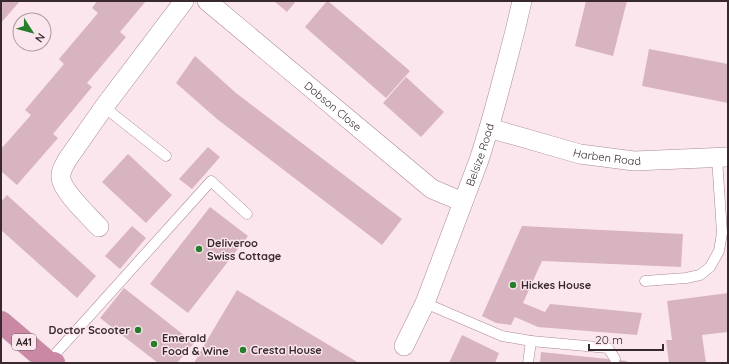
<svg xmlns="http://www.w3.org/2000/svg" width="729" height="364" viewBox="0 0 729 364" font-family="Quicksand,sans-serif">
  <rect width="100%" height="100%" fill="#fce6ee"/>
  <g fill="#d7b4c0">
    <polygon points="1,1 20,1 1,23"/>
    <polygon points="97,1 146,1 120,32 126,37 87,83 92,87 53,134 58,138 17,185 1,171 1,149 31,115 25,110 64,64 59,59 98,13 92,8"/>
    <polygon points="274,1 296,1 287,12"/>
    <polygon points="327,1 328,1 410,71 386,98 305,27"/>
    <polygon points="586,1 627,1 613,56 575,46"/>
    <polygon points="649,49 728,64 728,103 642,86"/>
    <polygon points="195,56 236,93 402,219 382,245 217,119 176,83"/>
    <polygon points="406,77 444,112 421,137 383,103"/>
    <polygon points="208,147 220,157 192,189 179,179"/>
    <polygon points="128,154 172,195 146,223 102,182"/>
    <polygon points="7,195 96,276 77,298 1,230 1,202"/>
    <polygon points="210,207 248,236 188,313 150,284"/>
    <polygon points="132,226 146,238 120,269 105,256"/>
    <polygon points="522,226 683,234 681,267 542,261 523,303 545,312 550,304 642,313 637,335 538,327 515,317 511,325 496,323 482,316"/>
    <polygon points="124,288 194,343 177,363 158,363 100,318"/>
    <polygon points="237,290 359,363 194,363 209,337"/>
    <polygon points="728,293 728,332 702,335 706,363 669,363 666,340 672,340 667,301"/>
    <polygon points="462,335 499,353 495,363 449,363"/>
    <polygon points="541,352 627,361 627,363 540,363"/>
  </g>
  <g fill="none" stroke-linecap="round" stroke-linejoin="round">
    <defs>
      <g id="service">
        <polyline points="104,107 166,156"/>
        <polyline points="645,281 686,278 700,275 710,267 719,251 722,233 717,158"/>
        <polyline points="425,303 502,336 531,341 528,363"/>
        <polyline points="531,341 608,348 615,359"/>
        <polyline points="48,362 211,181 247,214"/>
      </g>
      <g id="minor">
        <path id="s1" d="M207 1 432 189 463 202"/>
        <path id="s2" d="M489 128 580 154 634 161 728 157"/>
        <path d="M99 227C89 216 62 191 61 178 60 171 64 166 67 160L104 107 184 1"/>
        <path id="s3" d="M404 346 425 303 479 160 489 128 499 92 515 31 522 1"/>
      </g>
      <polyline id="trunk" points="1,322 48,362 54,363"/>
    </defs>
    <use href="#service" stroke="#aa8895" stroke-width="11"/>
    <use href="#minor" stroke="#aa8895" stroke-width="20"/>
    <use href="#trunk" stroke="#d3d0d1" stroke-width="23"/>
    <use href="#service" stroke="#fff" stroke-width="10"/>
    <use href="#minor" stroke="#fff" stroke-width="19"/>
    <use href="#trunk" stroke="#ca88a4" stroke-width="22"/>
  </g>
  <g fill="#267e2c" stroke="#fce6ee" stroke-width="1.5">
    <circle cx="199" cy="249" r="4"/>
    <circle cx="513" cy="285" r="4"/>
    <circle cx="138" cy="330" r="4"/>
    <circle cx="154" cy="344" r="4"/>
    <circle cx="243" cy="350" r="4"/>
  </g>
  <g text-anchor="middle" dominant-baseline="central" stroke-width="3" stroke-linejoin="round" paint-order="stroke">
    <rect fill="#fce6ee" stroke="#726268" stroke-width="1" x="12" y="334" width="24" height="16" rx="3"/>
    <g font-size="10" font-weight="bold" fill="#37292e">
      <text x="24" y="342">A41</text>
    </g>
    <g font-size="11" fill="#37292e" stroke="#fce6ee">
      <text stroke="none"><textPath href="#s1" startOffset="164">Dobson Close</textPath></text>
      <text stroke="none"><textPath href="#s3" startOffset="206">Belsize Road</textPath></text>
      <text stroke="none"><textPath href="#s2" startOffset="122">Harben Road</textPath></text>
    </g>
    <g font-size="11" font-weight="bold" fill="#37292e" stroke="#fce6ee" text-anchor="start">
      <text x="207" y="243">Deliveroo<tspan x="207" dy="13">Swiss Cottage</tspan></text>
      <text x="521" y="285">Hickes House</text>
      <text x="130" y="330" text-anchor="end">Doctor Scooter</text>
      <text x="162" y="338">Emerald<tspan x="162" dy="13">Food &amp; Wine</tspan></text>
      <text x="251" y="350">Cresta House</text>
    </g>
  </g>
  <rect width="729" height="364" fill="none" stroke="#37292e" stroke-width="4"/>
  <g transform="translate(32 32) rotate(126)"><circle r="19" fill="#fce6ee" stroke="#ad9aa1"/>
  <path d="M0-3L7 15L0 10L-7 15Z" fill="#267e2c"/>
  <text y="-6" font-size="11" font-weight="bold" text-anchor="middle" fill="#37292e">N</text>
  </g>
  <path d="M589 344v6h74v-6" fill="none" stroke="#37292e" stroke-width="2"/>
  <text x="595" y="344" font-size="12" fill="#37292e" stroke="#fce6ee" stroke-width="3" paint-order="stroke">20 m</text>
</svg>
